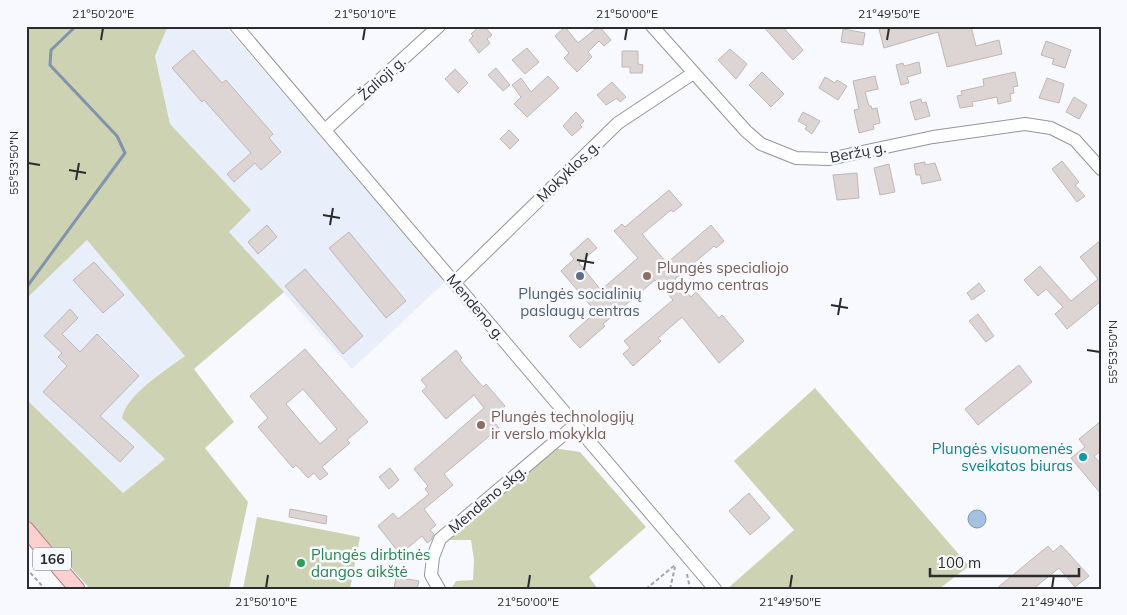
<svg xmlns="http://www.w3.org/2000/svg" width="1127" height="615" viewBox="0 0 1127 615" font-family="Mulish,sans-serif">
  <rect width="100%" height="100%" fill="#f8f9fe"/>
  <g fill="#e9eefb">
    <polygon points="168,26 225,26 446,281 352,369 229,232 251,210 170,124 155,56"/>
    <polygon points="87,240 185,356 156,376 123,418 165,459 123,493 26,399 26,299"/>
  </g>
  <g fill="#cdd2b2">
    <path d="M26 26H168L155 56 170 124 251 210 229 232 284 292 194 369 234 422 205 448 248 502 229 589H90L26 517V399L123 493 165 459 122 418C126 395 167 369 185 356L87 240 26 299Z"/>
    <polygon points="815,388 969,566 939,589 727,589 794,530 734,461"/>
    <polygon points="553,448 580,452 646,527 589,577 598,589 451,589 456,581 473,580 474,560 471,540 449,540 449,535"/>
    <polygon points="257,517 360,537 350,589 243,589"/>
  </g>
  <circle fill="#a5c1e2" stroke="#8094ac" cx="977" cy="519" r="9"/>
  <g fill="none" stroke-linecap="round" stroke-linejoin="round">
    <polyline stroke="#8094ac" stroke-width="3" points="26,288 125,153 117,136 50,65 51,50 76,26"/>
  </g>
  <g fill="#dcd5d3" stroke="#beb7b5" fill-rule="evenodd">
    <polygon points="480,26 484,26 492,35 487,39 490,43 479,53 469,40 473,36 471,34"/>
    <polygon points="599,26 611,40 604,46 599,41 588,52 592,57 577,72 564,58 569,53 555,36 565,27 578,43"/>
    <polygon points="763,26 782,26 803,50 793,60"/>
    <polygon points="891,26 971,26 976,46 999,40 1002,54 947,67 938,32 884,48 879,29"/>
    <polygon points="843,29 865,33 863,45 841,42"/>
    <polygon points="1046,41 1071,50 1065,68 1052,64 1054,59 1041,55"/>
    <polygon points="527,48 539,62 525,74 512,60"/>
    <polygon points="730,49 747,64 736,79 718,60"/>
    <polygon points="193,50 222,83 226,80 273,134 269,138 281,152 261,170 255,163 234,182 227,174 251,153 204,100 202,102 172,68"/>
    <polygon points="622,51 638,51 638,64 643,65 642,73 630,73 630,67 622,67"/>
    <polygon points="919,62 921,73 907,77 909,83 901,85 896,65 903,63 904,66"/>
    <polygon points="496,68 510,85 503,91 488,75"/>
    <polygon points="455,69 468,83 458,93 445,79"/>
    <polygon points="762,72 784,94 771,107 749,85"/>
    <polygon points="1015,72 1018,86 1013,87 1014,93 1010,94 1011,101 998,104 997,97 972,102 973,106 960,108 957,96 962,95 961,91 984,86 983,79"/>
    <polygon points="548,76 559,88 527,117 514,104 521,97 512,85 521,78 531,92"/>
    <polygon points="875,76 878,89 865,92 869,106 871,106 872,109 877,108 880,123 873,125 874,129 859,133 854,110 859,109 853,81"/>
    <polygon points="825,77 835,83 837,80 847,86 838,100 819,88"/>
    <polygon points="1047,78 1064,84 1059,103 1039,98"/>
    <polygon points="612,82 626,97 620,102 617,98 606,105 597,95"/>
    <polygon points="1074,97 1087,105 1079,119 1066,112"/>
    <polygon points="921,99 922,103 926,102 930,116 915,120 910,102"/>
    <polygon points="576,112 584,121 580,125 582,127 572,136 563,126"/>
    <polygon points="803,112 820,121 812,134 805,129 807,126 798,121"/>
    <polygon points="509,130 519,140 510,149 500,139"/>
    <polygon points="1062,161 1079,182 1075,185 1085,196 1077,202 1052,169"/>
    <polygon points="925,162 925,165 935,163 941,180 922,184 920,175 916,175 914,164"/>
    <polygon points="889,164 895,192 880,195 874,168"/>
    <polygon points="857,173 859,198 837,200 833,175"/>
    <polygon points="669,190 682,205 673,212 671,210 642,234 667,263 711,225 724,241 716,248 714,246 675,279 691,297 696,292 719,318 722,315 744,341 719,363 682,317 658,338 661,341 633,366 623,354 630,348 624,341 673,300 655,280 603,324 605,326 580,348 569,336 596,312 561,271 574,259 570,254 588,238 597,248 579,263 601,290 638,258 614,231 622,224 625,227"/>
    <polygon points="267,225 277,237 258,254 248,242"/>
    <polygon points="349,232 406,301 386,318 329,248"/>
    <polygon points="1101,240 1101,301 1067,329 1055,314 1063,307 1046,289 1038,296 1024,280 1040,266 1071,301 1098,279 1080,257"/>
    <polygon points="94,262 124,295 103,313 73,280"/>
    <polygon points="305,269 363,336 343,354 285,286"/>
    <polygon points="979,283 985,291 972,300 967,293"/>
    <polygon points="70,309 78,318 62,334 80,352 97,334 139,376 100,416 134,447 120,462 43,392 67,366 58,357 62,353 44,336"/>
    <polygon points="978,314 994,336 986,342 969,321"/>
    <path d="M305 349 368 422 347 440 350 443 322 467 328 474 320 480 314 473 308 478 296 465 293 468 258 427 268 418 250 396ZM303 389 337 429 320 444 286 404Z"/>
    <polygon points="456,350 462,358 460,360 483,387 486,384 505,406 491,418 499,428 444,474 453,485 424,509 436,525 430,530 434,534 431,540 427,543 422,536 400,554 378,526 393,513 398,519 429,494 425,489 428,486 414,469 484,408 474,395 446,419 422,391 427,387 421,380"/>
    <polygon points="1019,365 1032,382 978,425 965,409"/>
    <polygon points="1101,421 1101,451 1094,456 1101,464 1101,494 1071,458 1085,447 1079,439"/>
    <polygon points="390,468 399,480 389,489 379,477"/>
    <polygon points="749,493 770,518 750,535 729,511"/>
    <polygon points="290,509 327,516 326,524 289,517"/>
    <polygon points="1061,545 1089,576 1075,587 1059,568 1033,589 996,589 1048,546 1053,552"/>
    <polygon points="396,577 419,581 417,589 394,589"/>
  </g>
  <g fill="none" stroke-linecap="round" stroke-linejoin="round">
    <defs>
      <g id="minor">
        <polyline points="236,26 715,589"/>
        <polyline points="652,26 746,131 761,144 796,158 829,159 933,137 1025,124 1051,128 1075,140 1101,169"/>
        <polyline points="325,130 439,26"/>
        <polyline points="455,282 618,123 692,74"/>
        <polyline points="439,589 431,575 433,557 440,539 576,424"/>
      </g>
      <polyline id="major" points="26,529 77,589"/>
    </defs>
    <use href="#minor" stroke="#94969c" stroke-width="14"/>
    <use href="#major" stroke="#b28283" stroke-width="17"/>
    <g stroke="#a4a5a9" stroke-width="2" stroke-dasharray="4 2.5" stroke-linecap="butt">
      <polyline points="26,568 45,589"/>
      <polyline points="687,574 690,589"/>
      <polyline points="646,589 675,565"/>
      <polyline points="670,589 675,567"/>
    </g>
    <use href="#minor" stroke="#fff" stroke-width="12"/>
    <use href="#major" stroke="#fdd0d0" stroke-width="15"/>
  </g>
  <path fill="none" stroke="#2b2c2e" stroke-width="2" d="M101 40 103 28M363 40 365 28M625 40 627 28M887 40 889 28M28 163 40 165M69 170 86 173M76 180 79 163M323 215 340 218M330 225 333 208M577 260 594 263M584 270 587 253M831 305 848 308M838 315 841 298M1087 350 1100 352M266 588 268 575M528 588 530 575M790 588 792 575M1052 588 1054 575"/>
  <circle fill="#5c6f8a" stroke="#f8f9fe" stroke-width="2" cx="580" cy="276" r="5"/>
  <g fill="#8d6e63" stroke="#f8f9fe" stroke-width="2">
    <circle cx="647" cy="276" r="5"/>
    <circle cx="481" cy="425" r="5"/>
  </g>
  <circle fill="#0f9aa8" stroke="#f8f9fe" stroke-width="2" cx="1083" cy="457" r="5"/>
  <circle fill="#2e9e5b" stroke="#f8f9fe" stroke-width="2" cx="301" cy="563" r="5"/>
  <g text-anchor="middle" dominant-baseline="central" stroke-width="5" stroke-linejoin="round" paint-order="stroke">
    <rect fill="#f8f9fe" stroke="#686a6c" stroke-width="1" x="33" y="547.5" width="38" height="23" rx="4"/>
    <g font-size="14" font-weight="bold" fill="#2b2c2e">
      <text x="52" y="559">166</text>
    </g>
    <g font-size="15" fill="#2b2c2e" stroke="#f8f9fe">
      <text transform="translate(382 78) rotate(-42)">Žalioji g.</text>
      <text transform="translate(858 152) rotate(-11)">Beržų g.</text>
      <text transform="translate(568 171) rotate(-44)">Mokyklos g.</text>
      <text transform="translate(476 307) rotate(50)">Mendeno g.</text>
      <text transform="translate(487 499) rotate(-40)">Mendeno skg.</text>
    </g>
    <g font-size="15" fill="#785e54" stroke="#f8f9fe" text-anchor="start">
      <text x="657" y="267">Plungės specialiojo<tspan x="657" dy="17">ugdymo centras</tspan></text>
      <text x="491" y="416">Plungės technologijų<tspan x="491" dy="17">ir verslo mokykla</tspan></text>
    </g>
    <g font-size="15" fill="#4e5e75" stroke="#f8f9fe">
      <text x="580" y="293">Plungės socialinių<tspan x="580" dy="17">paslaugų centras</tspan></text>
    </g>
    <g font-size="15" fill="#0d838f" stroke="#f8f9fe" text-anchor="end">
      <text x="1073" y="448">Plungės visuomenės<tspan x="1073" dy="17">sveikatos biuras</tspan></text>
    </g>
    <g font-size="15" fill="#27864d" stroke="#f8f9fe" text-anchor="start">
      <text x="311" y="554">Plungės dirbtinės<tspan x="311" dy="17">dangos aikštė</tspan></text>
    </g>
  </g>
  <rect width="1127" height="615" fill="none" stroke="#f8f9fe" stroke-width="55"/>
  <path d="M930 568v8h149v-8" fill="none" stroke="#2b2c2e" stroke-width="2.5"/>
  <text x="937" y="568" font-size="15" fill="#2b2c2e" stroke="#f8f9fe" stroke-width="4" paint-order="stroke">100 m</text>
  <rect x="28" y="28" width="1072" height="560" fill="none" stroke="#2b2c2e" stroke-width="2"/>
  <g font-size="12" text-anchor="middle" fill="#2b2c2e">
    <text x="103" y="18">21°50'20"E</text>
    <text x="365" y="18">21°50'10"E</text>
    <text x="627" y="18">21°50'00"E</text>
    <text x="889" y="18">21°49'50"E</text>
    <text transform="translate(14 163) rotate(-90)" y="4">55°53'50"N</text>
    <text transform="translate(1113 352) rotate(-90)" y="4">55°53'50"N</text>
    <text x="266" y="606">21°50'10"E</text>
    <text x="528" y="606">21°50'00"E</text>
    <text x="790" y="606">21°49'50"E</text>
    <text x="1052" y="606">21°49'40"E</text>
  </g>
</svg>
